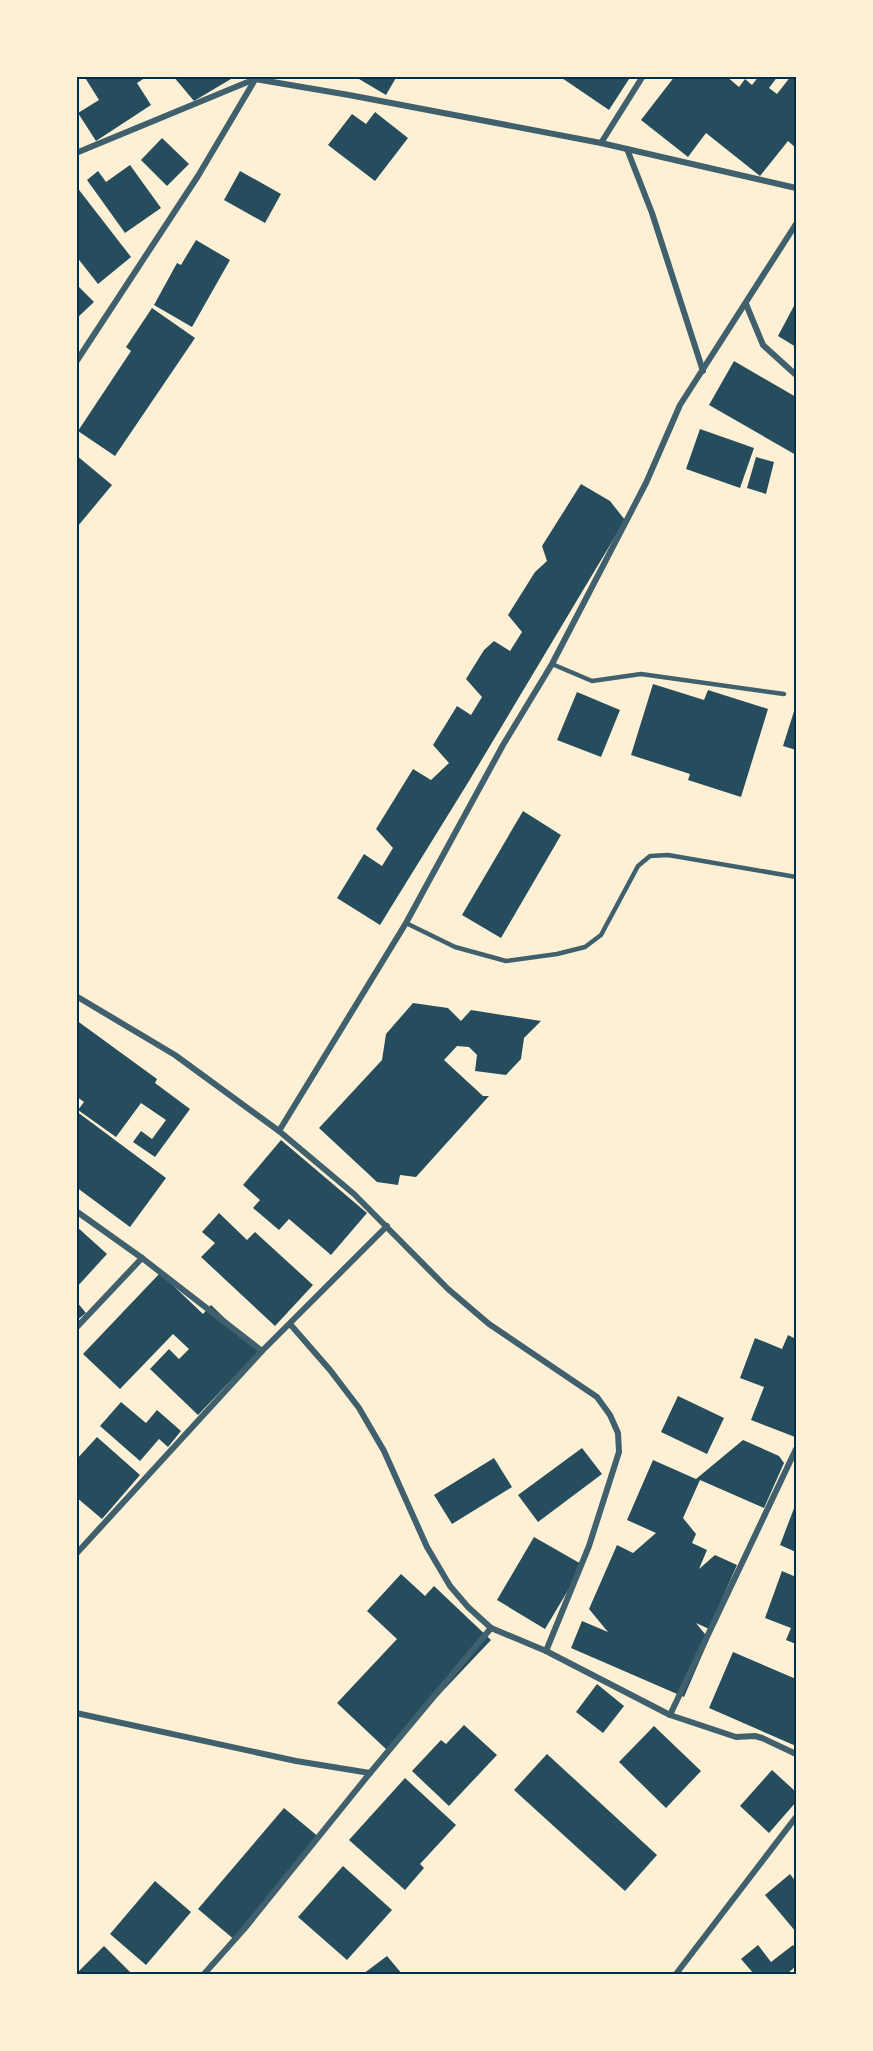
<svg xmlns="http://www.w3.org/2000/svg" width="873" height="2051" viewBox="0 0 873 2051" font-family="'Roboto Condensed',sans-serif">
  <rect width="100%" height="100%" fill="#fdf0d5"/>
  <g fill="#264d5e">
    <polygon points="84,76 148,76 137,83 151,105 96,141 78,113 99,100"/>
    <polygon points="173,76 236,76 194,101"/>
    <polygon points="354,76 397,76 386,95"/>
    <polygon points="559,76 631,76 609,110"/>
    <polygon points="675,76 726,76 739,87 745,79 752,85 759,76 778,76 769,88 777,94 791,76 796,76 796,148 788,141 760,176 706,133 688,157 641,120"/>
    <polygon points="375,112 408,138 375,181 328,145 352,114 366,124"/>
    <polygon points="162,138 189,164 167,186 141,160"/>
    <polygon points="130,165 161,208 125,233 87,180 98,171 106,182"/>
    <polygon points="240,171 281,194 265,223 224,200"/>
    <polygon points="76,186 131,257 98,284 76,256"/>
    <polygon points="196,240 230,260 192,327 154,305 177,263 181,265"/>
    <polygon points="76,284 94,302 76,319"/>
    <polygon points="796,302 796,347 778,336"/>
    <polygon points="152,308 195,338 115,456 78,431 131,351 126,347"/>
    <polygon points="734,361 796,397 796,455 709,405"/>
    <polygon points="700,429 754,448 740,488 686,469"/>
    <polygon points="76,455 112,485 78,526 76,525"/>
    <polygon points="756,457 774,462 766,494 747,488"/>
    <polygon points="581,484 610,501 625,520 469,781 380,925 337,898 364,854 382,866 393,848 376,829 413,769 431,780 449,763 433,745 457,706 471,715 482,697 466,679 484,650 494,641 510,651 522,632 508,615 535,572 547,561 542,546"/>
    <polygon points="653,684 704,700 708,690 768,709 741,797 688,780 690,774 631,755"/>
    <polygon points="577,692 620,710 601,757 557,740"/>
    <polygon points="796,705 796,750 783,746"/>
    <polygon points="523,811 561,835 501,938 462,915"/>
    <polygon points="413,1003 448,1008 461,1021 471,1010 541,1021 524,1038 521,1059 506,1075 475,1071 477,1055 469,1047 457,1046 444,1060 483,1096 489,1096 416,1177 400,1175 398,1185 377,1182 319,1128 382,1060 386,1034"/>
    <polygon points="76,1020 157,1079 155,1083 190,1109 155,1157 133,1142 141,1131 152,1139 166,1120 141,1103 116,1137 78,1110 84,1102 76,1096"/>
    <polygon points="76,1111 166,1178 130,1227 76,1187"/>
    <polygon points="281,1140 367,1213 331,1255 289,1219 279,1230 253,1208 260,1200 243,1185"/>
    <polygon points="219,1213 247,1240 255,1232 313,1285 275,1326 201,1257 215,1243 202,1232"/>
    <polygon points="76,1226 107,1254 76,1288"/>
    <polygon points="160,1273 203,1314 211,1305 259,1351 198,1415 150,1369 169,1349 179,1359 189,1349 173,1334 120,1389 83,1354"/>
    <polygon points="76,1301 86,1313 76,1321"/>
    <polygon points="788,1335 796,1339 795,1437 751,1420 764,1387 740,1378 755,1338 782,1349"/>
    <polygon points="678,1396 724,1418 707,1454 661,1432"/>
    <polygon points="121,1402 146,1423 157,1410 181,1431 168,1447 159,1439 140,1461 100,1426"/>
    <polygon points="97,1437 140,1475 102,1519 76,1497 76,1460"/>
    <polygon points="743,1440 779,1456 784,1463 764,1508 700,1480 683,1518 696,1534 692,1543 707,1550 699,1569 715,1555 737,1565 709,1629 696,1623 709,1639 684,1697 571,1648 582,1621 608,1632 589,1609 617,1545 633,1553 656,1533 627,1520 653,1460 696,1479"/>
    <polygon points="582,1448 602,1474 538,1522 518,1495"/>
    <polygon points="494,1458 512,1487 452,1524 434,1495"/>
    <polygon points="796,1503 796,1552 780,1545"/>
    <polygon points="534,1537 583,1565 545,1629 497,1600"/>
    <polygon points="782,1571 796,1577 796,1644 786,1640 791,1628 765,1618"/>
    <polygon points="401,1574 425,1596 434,1586 491,1640 387,1750 337,1703 397,1639 367,1611"/>
    <polygon points="733,1652 796,1679 796,1746 709,1708"/>
    <polygon points="597,1684 624,1706 603,1733 576,1712"/>
    <polygon points="464,1725 497,1755 449,1806 412,1771 441,1740 446,1744"/>
    <polygon points="654,1726 701,1771 666,1808 619,1762"/>
    <polygon points="547,1754 657,1855 625,1891 514,1790"/>
    <polygon points="772,1770 796,1792 796,1802 769,1833 740,1806"/>
    <polygon points="405,1778 456,1825 420,1864 424,1868 405,1890 349,1840"/>
    <polygon points="284,1808 320,1838 236,1941 198,1909"/>
    <polygon points="343,1866 392,1910 347,1960 298,1917"/>
    <polygon points="790,1874 796,1882 796,1932 765,1895"/>
    <polygon points="155,1881 191,1912 146,1965 110,1934"/>
    <polygon points="758,1945 771,1962 793,1945 796,1949 796,1966 787,1974 754,1974 741,1959"/>
    <polygon points="104,1946 132,1974 76,1974"/>
    <polygon points="387,1956 402,1974 363,1974"/>
  </g>
  <g fill="none" stroke-linecap="round" stroke-linejoin="round">
    <g stroke="#3f606c" stroke-width="4.5">
      <polyline points="552,664 592,681 641,674 784,694"/>
      <polyline points="406,923 455,947 506,961 557,954 585,947 601,935 638,866 650,856 668,855 796,877"/>
    </g>
    <g stroke="#3f606c" stroke-width="6">
      <polyline points="601,143 643,76"/>
      <polyline points="627,149 652,213 703,371"/>
      <polyline points="76,153 255,79 349,95 601,143 796,188"/>
      <polyline points="746,304 763,345 796,375"/>
      <polyline points="76,362 198,176 256,78"/>
      <polyline points="76,996 175,1055 279,1131 354,1194 448,1289 489,1324 597,1397 610,1415 618,1433 619,1452 589,1546 546,1651"/>
      <polyline points="279,1131 406,923 503,745 552,664 646,483 680,405 796,224"/>
      <polyline points="76,1211 142,1258 262,1351"/>
      <polyline points="290,1324 330,1370 359,1408 384,1451 427,1547 450,1586 468,1607 491,1628 546,1651 670,1715 736,1737 755,1736 762,1738 796,1754"/>
      <polyline points="76,1328 142,1258"/>
      <polyline points="76,1554 262,1351 387,1226"/>
      <polyline points="76,1713 296,1761 370,1773"/>
      <polyline points="670,1715 796,1449"/>
      <polyline points="204,1974 245,1928 370,1773 491,1628"/>
      <polyline points="676,1974 796,1817"/>
    </g>
  </g>
  <rect width="873" height="2051" fill="none" stroke="#fdf0d5" stroke-width="156"/>
  <rect x="78" y="78" width="717" height="1895" fill="none" stroke="#003049" stroke-width="2"/>
</svg>
